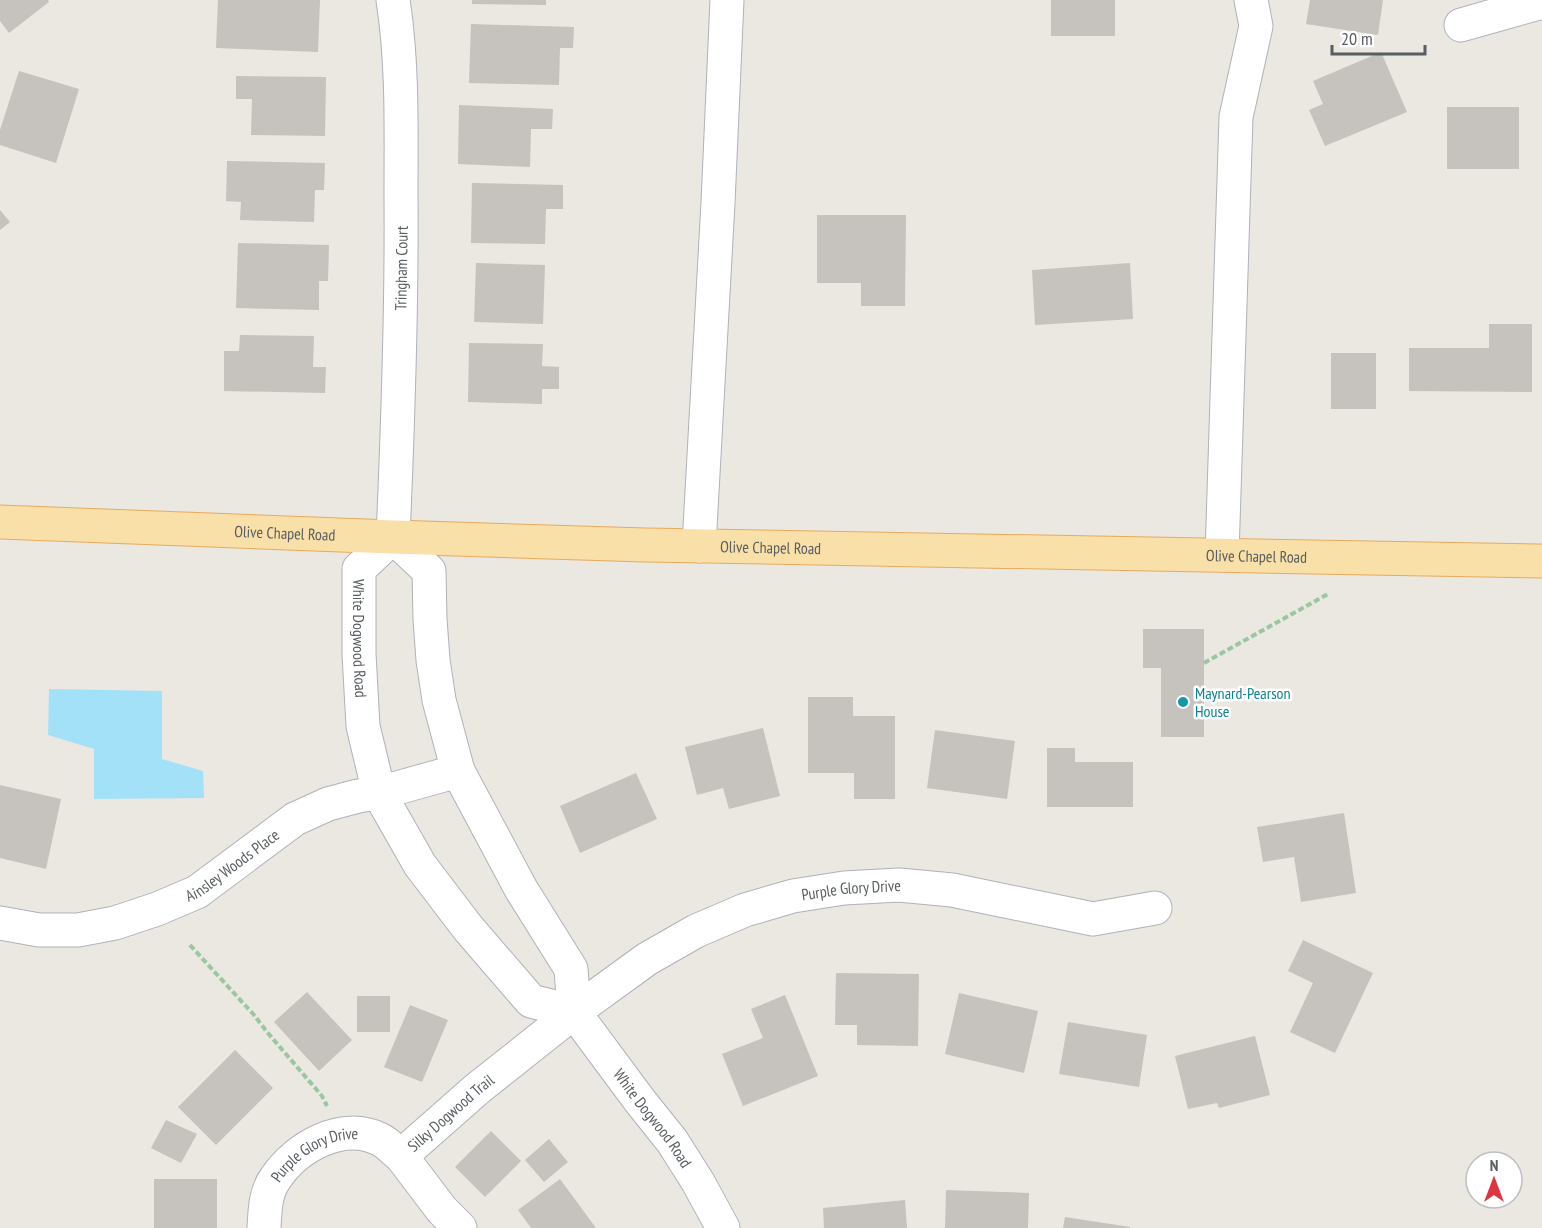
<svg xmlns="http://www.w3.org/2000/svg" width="1542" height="1228" viewBox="0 0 1542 1228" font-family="'PT Sans Narrow',sans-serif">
  <rect width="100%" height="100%" fill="#ebe7e1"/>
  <polygon fill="#a3e1f9" points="49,689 162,691 162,759 203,771 204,798 94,799 94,749 48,735"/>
  <g fill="#c6c2bd">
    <polygon points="0,0 48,0 49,2 9,33 0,21"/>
    <polygon points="218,0 320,0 318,52 216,48"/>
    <polygon points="472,0 546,0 546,5 472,4"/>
    <rect x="1051" y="0" width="64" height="36"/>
    <polygon points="1310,0 1383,0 1378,35 1306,24"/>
    <polygon points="471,24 574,27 573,48 560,48 559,85 469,83"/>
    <polygon points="1381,52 1407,112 1325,146 1309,110 1323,104 1313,81"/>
    <polygon points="19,71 79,89 56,163 0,145 0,130"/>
    <polygon points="236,76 326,77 325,136 251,135 252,99 236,99"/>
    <polygon points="459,105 553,109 552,129 531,129 530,167 458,164"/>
    <rect x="1447" y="107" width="72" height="62"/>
    <polygon points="227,161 325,163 324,190 315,190 314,222 240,220 241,202 226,201"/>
    <polygon points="472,183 563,185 563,209 546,209 545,244 471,243"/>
    <polygon points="0,210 10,222 0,230"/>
    <polygon points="817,215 906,215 905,306 861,306 861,283 817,283"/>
    <polygon points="238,243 329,245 328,281 319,281 319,310 236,308"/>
    <polygon points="476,263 545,265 543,324 474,322"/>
    <polygon points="1130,263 1133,319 1035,325 1032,270"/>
    <polygon points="1489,324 1532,324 1532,392 1409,391 1409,348 1489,348"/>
    <polygon points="240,335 314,336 313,367 326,367 325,393 224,391 224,351 239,351"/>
    <polygon points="469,343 543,344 542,366 559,367 559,389 542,389 542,404 468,402"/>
    <rect x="1331" y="353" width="45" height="56"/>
    <polygon points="1143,629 1204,629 1204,737 1161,737 1161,668 1143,668"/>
    <polygon points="808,697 853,697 853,716 895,716 895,799 854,799 854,773 808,773"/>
    <polygon points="763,728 780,796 729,809 723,788 697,795 685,747"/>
    <polygon points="935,730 1015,741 1007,799 927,788"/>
    <polygon points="1047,748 1075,748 1075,762 1133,762 1133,807 1047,807"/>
    <polygon points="636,773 657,819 580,853 560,806"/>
    <polygon points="0,785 61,799 46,869 0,858"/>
    <polygon points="1344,813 1356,893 1301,902 1294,857 1263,862 1257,827"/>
    <polygon points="1303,940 1373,973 1335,1053 1290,1032 1313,983 1288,971"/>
    <polygon points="836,973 919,974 918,1046 857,1045 857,1025 835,1025"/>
    <polygon points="307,992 352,1040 319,1071 274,1022"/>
    <polygon points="959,993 1038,1011 1024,1073 945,1054"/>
    <polygon points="785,995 818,1076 743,1106 722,1054 763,1038 751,1009"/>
    <rect x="357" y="996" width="33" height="36"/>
    <polygon points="410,1005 448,1020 422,1082 384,1067"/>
    <polygon points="1068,1022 1147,1035 1139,1087 1059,1074"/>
    <polygon points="1255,1036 1270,1095 1219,1108 1217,1103 1188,1109 1175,1056"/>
    <polygon points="235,1050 273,1088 216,1145 178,1107"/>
    <polygon points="166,1120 197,1134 181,1163 151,1148"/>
    <polygon points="491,1131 521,1161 485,1197 455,1167"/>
    <polygon points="549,1139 568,1162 544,1182 525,1160"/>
    <rect x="154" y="1179" width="63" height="49"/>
    <polygon points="560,1179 596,1228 531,1228 518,1210"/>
    <polygon points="946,1190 1029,1193 1028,1228 945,1228"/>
    <polygon points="905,1200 907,1228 824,1228 823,1208"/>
    <polygon points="1065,1217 1130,1227 1130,1228 1063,1228"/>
  </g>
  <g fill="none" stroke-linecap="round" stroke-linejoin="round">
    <defs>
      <g id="minor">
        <path d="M393 0C403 65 401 130 401 196 402 309 398 423 393 537"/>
        <polyline points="1461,25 1542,2"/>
        <path id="s1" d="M393 537 429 571 430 619 433 660 439 700 458 771 521 889 571 969 574 1012 640 1101 672 1141 698 1182 723 1228"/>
        <path id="s2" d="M393 537 359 569V654L363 726 379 793 420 865 468 928 531 1001 574 1012"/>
        <polyline points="699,546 718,203 727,0"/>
        <polyline points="1222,555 1236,117 1256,26 1251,0"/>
        <path id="s3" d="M0 923 39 930H78L115 923 157 909 197 892 295 819 328 804 358 796 379 793 458 771"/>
        <path id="s4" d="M264 1228C265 1211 265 1193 275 1179 296 1147 342 1121 379 1139 387 1142 394 1151 401 1156"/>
        <path id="s5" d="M460 1228 442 1210 401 1156 477 1089 574 1012 647 959 696 931 745 910 793 896 844 888 899 885 952 890 1093 919 1155 908"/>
      </g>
      <g id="major">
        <path id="s6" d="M0 522 393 537 645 545 1542 561"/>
      </g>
    </defs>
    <use href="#minor" stroke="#aeb3b6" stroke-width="35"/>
    <use href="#major" stroke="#e7ab5e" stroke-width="35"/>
    <g stroke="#9bc7a0" stroke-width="4" stroke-dasharray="6 3" stroke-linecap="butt">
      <polyline points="1204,663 1328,594"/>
      <polyline points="190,945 254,1015 267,1032 322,1096 327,1106"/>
    </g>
    <use href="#minor" stroke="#fff" stroke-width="33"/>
    <use href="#major" stroke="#f9dfa8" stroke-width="33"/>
  </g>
  <circle fill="#0f9aa8" stroke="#fff" stroke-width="2" cx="1183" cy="702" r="6"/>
  <g text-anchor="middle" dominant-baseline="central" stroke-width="5" stroke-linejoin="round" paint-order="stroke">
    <g font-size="16" fill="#595e61" stroke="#fff">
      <text transform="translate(401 268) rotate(-89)">Tringham Court</text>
      <text stroke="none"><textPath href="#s6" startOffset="285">Olive Chapel Road</textPath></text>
      <text stroke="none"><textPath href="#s6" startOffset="771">Olive Chapel Road</textPath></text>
      <text stroke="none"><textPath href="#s6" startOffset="1257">Olive Chapel Road</textPath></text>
      <text stroke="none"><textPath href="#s2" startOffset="116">White Dogwood Road</textPath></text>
      <text stroke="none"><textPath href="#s3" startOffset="248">Ainsley Woods Place</textPath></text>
      <text stroke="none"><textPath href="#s5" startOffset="627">Purple Glory Drive</textPath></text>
      <text stroke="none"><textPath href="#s5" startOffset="159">Silky Dogwood Trail</textPath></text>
      <text stroke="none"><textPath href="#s1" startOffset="656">White Dogwood Road</textPath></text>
      <text stroke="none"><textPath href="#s4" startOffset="100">Purple Glory Drive</textPath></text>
    </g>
    <g font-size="16" fill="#0d838f" stroke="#fff" text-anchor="start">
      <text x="1195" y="693">Maynard-Pearson<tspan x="1195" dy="18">House</tspan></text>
    </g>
  </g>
  <g transform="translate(1494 1180)"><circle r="28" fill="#ffffff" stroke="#bdbfc0" stroke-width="1.5"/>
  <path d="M0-4.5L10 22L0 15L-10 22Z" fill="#dd3542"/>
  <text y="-9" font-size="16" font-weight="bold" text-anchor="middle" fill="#595e61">N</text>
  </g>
  <path d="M1332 45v9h93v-9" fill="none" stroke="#595e61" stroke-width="3"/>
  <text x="1341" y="45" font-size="18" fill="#595e61" stroke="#ffffff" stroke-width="4.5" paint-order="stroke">20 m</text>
</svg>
